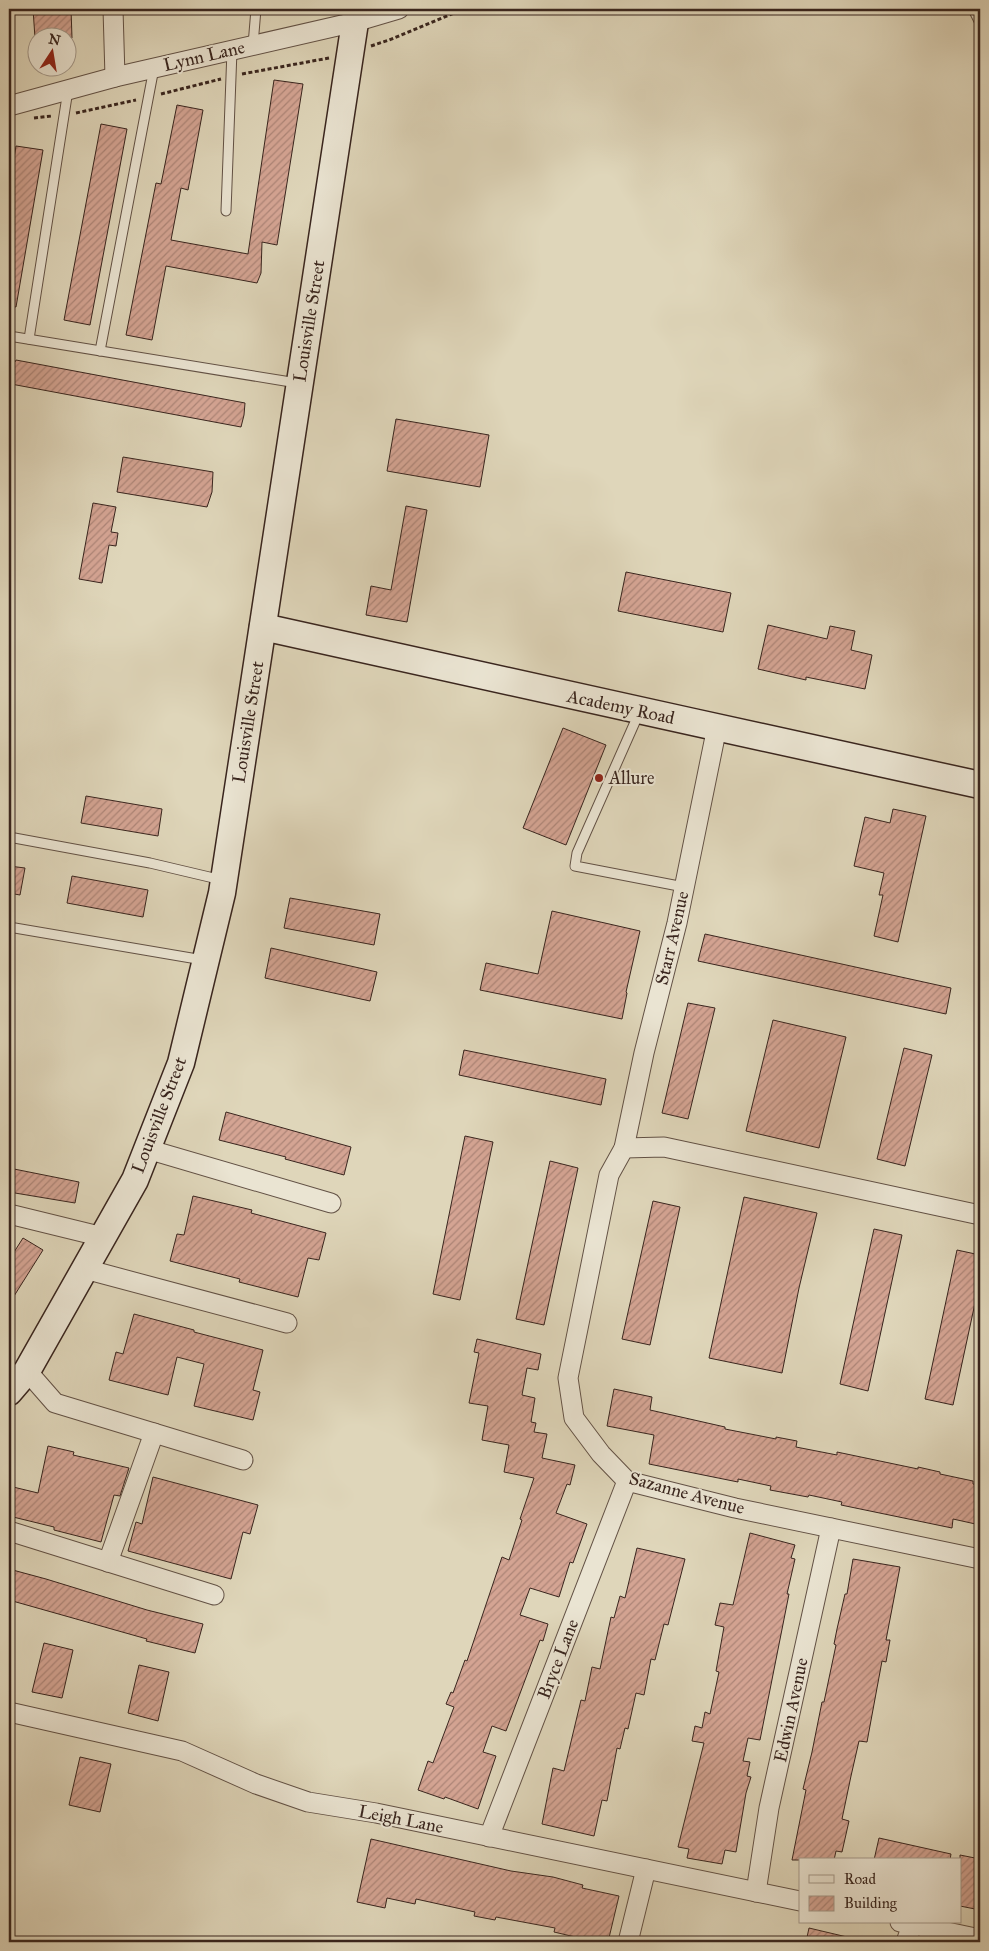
<svg xmlns="http://www.w3.org/2000/svg" width="989" height="1951" viewBox="0 0 989 1951" font-family="'IM FELL Great Primer',serif">
  <defs>
    <pattern id="building-hatch" width="6" height="6" patternUnits="userSpaceOnUse" patternTransform="scale(1.25)"><rect width="6" height="6" fill="#d4a493"/><path d="M-1 1l2-2M0 6l6-6M5 7l2-2" fill="none" stroke="#ad8577"/></pattern>
  </defs>
  <rect width="100%" height="100%" fill="#dfd6ba"/>
  <filter id="stains"><feTurbulence type="fractalNoise" baseFrequency=".004" numOctaves="4"/><feColorMatrix values="0 0 0 0 .2 0 0 0 0 .09 0 0 0 0 .02 0 0 0 .5 -.17"/></filter>
  <radialGradient id="worn" r=".72"><stop offset=".6" stop-color="#630" stop-opacity="0"/><stop offset="1" stop-color="#630" stop-opacity=".3"/></radialGradient>
  <g fill="url(#building-hatch)" stroke="#39251e">
    <polygon points="33,9 71,9 72,38 35,38"/>
    <polygon points="274,80 303,84 277,245 262,242 261,273 257,283 166,266 152,340 126,335 156,183 161,184 177,105 203,110 188,190 181,188 171,240 248,254"/>
    <polygon points="101,124 127,129 90,325 64,320"/>
    <polygon points="16,146 43,150 16,307 9,306 9,189"/>
    <polygon points="16,360 245,403 244,415 241,427 11,384 12,380 9,380 9,361 15,362"/>
    <polygon points="396,419 489,435 480,487 387,471"/>
    <polygon points="123,457 213,472 212,492 207,507 117,492"/>
    <polygon points="93,503 116,507 111,532 118,533 116,546 109,545 102,583 79,579"/>
    <polygon points="406,506 427,510 407,622 366,615 371,586 391,590"/>
    <polygon points="626,572 731,593 723,632 618,611"/>
    <polygon points="768,625 827,639 830,626 855,631 851,650 872,655 865,689 806,677 806,680 758,669"/>
    <polygon points="563,728 606,745 566,845 523,828"/>
    <polygon points="86,796 162,809 158,836 81,823"/>
    <polygon points="893,809 926,816 898,942 874,936 883,895 879,895 884,873 854,866 865,817 890,823"/>
    <polygon points="9,866 25,868 20,895 9,893"/>
    <polygon points="72,876 148,890 143,917 67,903"/>
    <polygon points="290,898 380,914 374,945 284,928"/>
    <polygon points="552,911 640,931 626,992 627,993 622,1019 480,990 486,963 538,974"/>
    <polygon points="705,934 951,988 946,1014 698,961"/>
    <polygon points="271,948 377,972 370,1001 265,978"/>
    <polygon points="688,1003 715,1008 688,1119 662,1113"/>
    <polygon points="773,1020 846,1037 819,1148 746,1131"/>
    <polygon points="904,1048 932,1055 905,1166 877,1159"/>
    <polygon points="464,1050 606,1079 601,1105 459,1075"/>
    <polygon points="226,1112 351,1147 344,1175 285,1159 286,1157 219,1140"/>
    <polygon points="465,1136 493,1142 460,1300 433,1294"/>
    <polygon points="550,1161 578,1168 544,1325 516,1319"/>
    <polygon points="9,1168 79,1182 75,1203 9,1192"/>
    <polygon points="193,1196 252,1210 251,1213 326,1233 319,1260 308,1258 298,1297 239,1282 240,1279 170,1261 177,1234 184,1235"/>
    <polygon points="744,1197 817,1213 799,1288 782,1373 709,1358"/>
    <polygon points="653,1201 680,1207 650,1345 622,1339"/>
    <polygon points="874,1229 902,1235 868,1391 840,1384"/>
    <polygon points="23,1238 43,1250 9,1304 9,1260"/>
    <polygon points="957,1250 980,1255 980,1280 953,1405 925,1399"/>
    <polygon points="134,1314 194,1330 194,1332 263,1350 253,1390 260,1392 253,1420 194,1406 204,1364 177,1357 168,1395 109,1380 116,1352 123,1354"/>
    <polygon points="477,1339 541,1354 538,1370 527,1368 522,1395 535,1398 531,1422 536,1423 534,1432 547,1434 542,1458 575,1465 570,1485 567,1484 556,1513 587,1524 573,1563 570,1562 559,1597 530,1588 520,1615 548,1624 543,1641 540,1640 506,1731 492,1726 483,1752 496,1756 478,1809 445,1797 444,1799 418,1790 428,1761 433,1763 454,1707 446,1704 451,1692 453,1693 465,1660 467,1661 502,1557 509,1560 522,1520 520,1519 534,1478 504,1472 509,1445 482,1440 488,1406 469,1403 479,1353 474,1352"/>
    <polygon points="614,1389 652,1397 650,1410 725,1427 725,1429 776,1439 776,1437 797,1441 796,1447 837,1455 837,1452 918,1469 918,1467 940,1472 940,1474 973,1481 973,1484 980,1486 980,1525 953,1519 952,1528 841,1505 842,1502 809,1495 808,1497 770,1490 771,1486 738,1479 738,1482 649,1464 654,1435 607,1426"/>
    <polygon points="48,1446 74,1452 73,1455 129,1468 120,1496 114,1495 101,1542 54,1530 54,1527 9,1516 9,1486 38,1493"/>
    <polygon points="153,1477 258,1505 250,1534 243,1532 231,1579 128,1551 136,1522 142,1524"/>
    <polygon points="750,1533 795,1545 791,1558 795,1559 787,1594 789,1594 760,1740 748,1738 743,1761 750,1762 747,1776 751,1777 746,1793 736,1852 725,1850 722,1864 687,1858 689,1849 678,1847 704,1743 692,1741 695,1726 702,1728 705,1712 710,1714 719,1672 716,1671 724,1627 715,1625 720,1603 733,1605"/>
    <polygon points="637,1548 685,1559 668,1625 664,1624 655,1660 651,1659 644,1695 636,1693 628,1729 625,1728 620,1749 617,1748 607,1801 602,1800 594,1836 542,1824 553,1768 564,1771 581,1700 585,1701 592,1667 600,1669 611,1617 614,1618 620,1596 625,1598"/>
    <polygon points="853,1559 900,1567 886,1640 890,1640 886,1662 882,1661 867,1742 859,1741 851,1776 842,1819 849,1821 842,1852 836,1851 834,1860 792,1860 806,1790 803,1789 812,1752 822,1702 824,1702 836,1645 834,1644 837,1629 845,1594 847,1594"/>
    <polygon points="9,1569 46,1579 147,1610 203,1624 195,1653 146,1641 147,1639 9,1600"/>
    <polygon points="44,1643 73,1650 62,1698 32,1692"/>
    <polygon points="139,1665 169,1672 158,1721 128,1713"/>
    <polygon points="80,1757 111,1764 100,1812 69,1805"/>
    <polygon points="879,1838 951,1854 950,1860 874,1860"/>
    <polygon points="371,1839 511,1871 553,1877 583,1885 582,1888 619,1896 608,1942 600,1942 571,1936 554,1932 555,1928 496,1917 495,1920 474,1916 475,1912 416,1899 415,1904 387,1898 385,1908 357,1902"/>
    <polygon points="960,1855 980,1859 980,1910 960,1906"/>
    <polygon points="809,1928 847,1937 846,1942 806,1942"/>
  </g>
  <g fill="none" stroke-linecap="round" stroke-linejoin="round">
    <defs>
      <g id="lane">
        <polyline points="973,9 980,23"/>
        <polyline points="253,45 256,9"/>
        <polyline points="226,211 232,50"/>
        <polyline points="9,336 297,383"/>
        <polyline points="29,339 68,90"/>
        <polyline points="100,351 154,68"/>
        <polyline points="639,713 577,853 575,866 684,887"/>
        <polyline points="9,837 150,863 222,880"/>
        <polyline points="9,927 203,960"/>
      </g>
      <g id="street">
        <polyline points="113,9 115,77"/>
        <polyline points="9,106 115,77 355,22 399,9"/>
        <polyline points="717,727 677,923 644,1053 624,1148 609,1175 568,1378 574,1418 601,1454 627,1481 735,1508 980,1559"/>
        <polyline points="624,1148 664,1147 980,1215"/>
        <polyline points="147,1149 331,1203"/>
        <polyline points="9,1214 103,1237"/>
        <polyline points="85,1269 287,1323"/>
        <polyline points="27,1371 55,1403 243,1460"/>
        <polyline points="9,1531 214,1595"/>
        <polyline points="108,1562 154,1433"/>
        <polyline points="9,1712 182,1751 256,1784 308,1802 376,1813 800,1901"/>
        <polyline points="489,1837 627,1481"/>
        <polyline points="756,1892 769,1808 831,1528"/>
        <polyline points="900,1922 980,1939"/>
        <polyline points="628,1942 646,1869"/>
        <polyline points="906,1942 912,1925"/>
      </g>
      <g id="secondary">
        <path d="M263 627C502 681 741 732 980 785"/>
        <polyline points="9,1392 27,1371 135,1180 181,1063 222,893 357,9"/>
      </g>
    </defs>
    <use href="#lane" stroke="#625145" stroke-width="11"/>
    <use href="#street" stroke="#625145" stroke-width="21"/>
    <use href="#secondary" stroke="#39251e" stroke-width="29"/>
    <g stroke="#39251e" stroke-width="3" stroke-dasharray="4 2.5" stroke-linecap="butt">
      <polyline points="371,46 389,40 464,9"/>
      <polyline points="242,74 329,58"/>
      <polyline points="161,94 221,79"/>
      <polyline points="76,113 136,100"/>
      <polyline points="34,118 52,116"/>
    </g>
    <use href="#lane" stroke="#eae4d2" stroke-width="9"/>
    <use href="#street" stroke="#eae4d2" stroke-width="19"/>
    <use href="#secondary" stroke="#eae4d2" stroke-width="26"/>
  </g>
  <circle fill="#8f2418" stroke="#eae4d2" stroke-width="2" cx="599" cy="778" r="5"/>
  <g text-anchor="middle" dominant-baseline="central" stroke-width="4" stroke-linejoin="round" paint-order="stroke">
    <g font-size="18" fill="#39251e" stroke="#eae4d2">
      <text transform="translate(204 56) rotate(-13)">Lynn Lane</text>
      <text transform="translate(309 321) rotate(-81)">Louisville Street</text>
      <text transform="translate(621 707) rotate(12)">Academy Road</text>
      <text transform="translate(248 722) rotate(-81)">Louisville Street</text>
      <text transform="translate(672 938) rotate(-77)">Starr Avenue</text>
      <text transform="translate(159 1115) rotate(-69)">Louisville Street</text>
      <text transform="translate(687 1493) rotate(15)">Sazanne Avenue</text>
      <text transform="translate(558 1659) rotate(-69)">Bryce Lane</text>
      <text transform="translate(791 1710) rotate(-78)">Edwin Avenue</text>
      <text transform="translate(401 1819) rotate(11)">Leigh Lane</text>
    </g>
    <g font-size="18" fill="#39251e" stroke="#eae4d2" text-anchor="start">
      <text x="609" y="778">Allure</text>
    </g>
  </g>
  <rect width="989" height="1951" fill="none" stroke="#dfd6ba" stroke-width="30"/>
  <rect x="10" y="10" width="969" height="1931" fill="none" stroke="#39251e" stroke-width="2.5"/>
  <rect x="15" y="15" width="959" height="1921" fill="none" stroke="#39251e"/>
  <rect x="799" y="1858" width="162" height="65" fill="#eae4d2" stroke="#a3988a"/>
  <rect x="809" y="1875" width="25" height="8" fill="#eae4d2" stroke="#a3988a"/>
  <text x="844" y="1884" font-size="15" fill="#39251e">Road</text>
  <rect x="809" y="1896" width="25" height="15" fill="url(#building-hatch)" stroke="#a3988a"/>
  <text x="844" y="1908" font-size="15" fill="#39251e">Building</text>
  <g transform="translate(52 52) rotate(12)"><circle r="24" fill="#eae4d2" stroke="#a3988a"/>
  <path d="M0-4L9 19L0 12L-9 19Z" fill="#8f2418"/>
  <text y="-8" font-size="14" font-weight="bold" text-anchor="middle" fill="#39251e">N</text>
  </g>
  <rect width="100%" height="100%" filter="url(#stains)"/>
  <rect width="100%" height="100%" fill="url(#worn)"/>
</svg>
